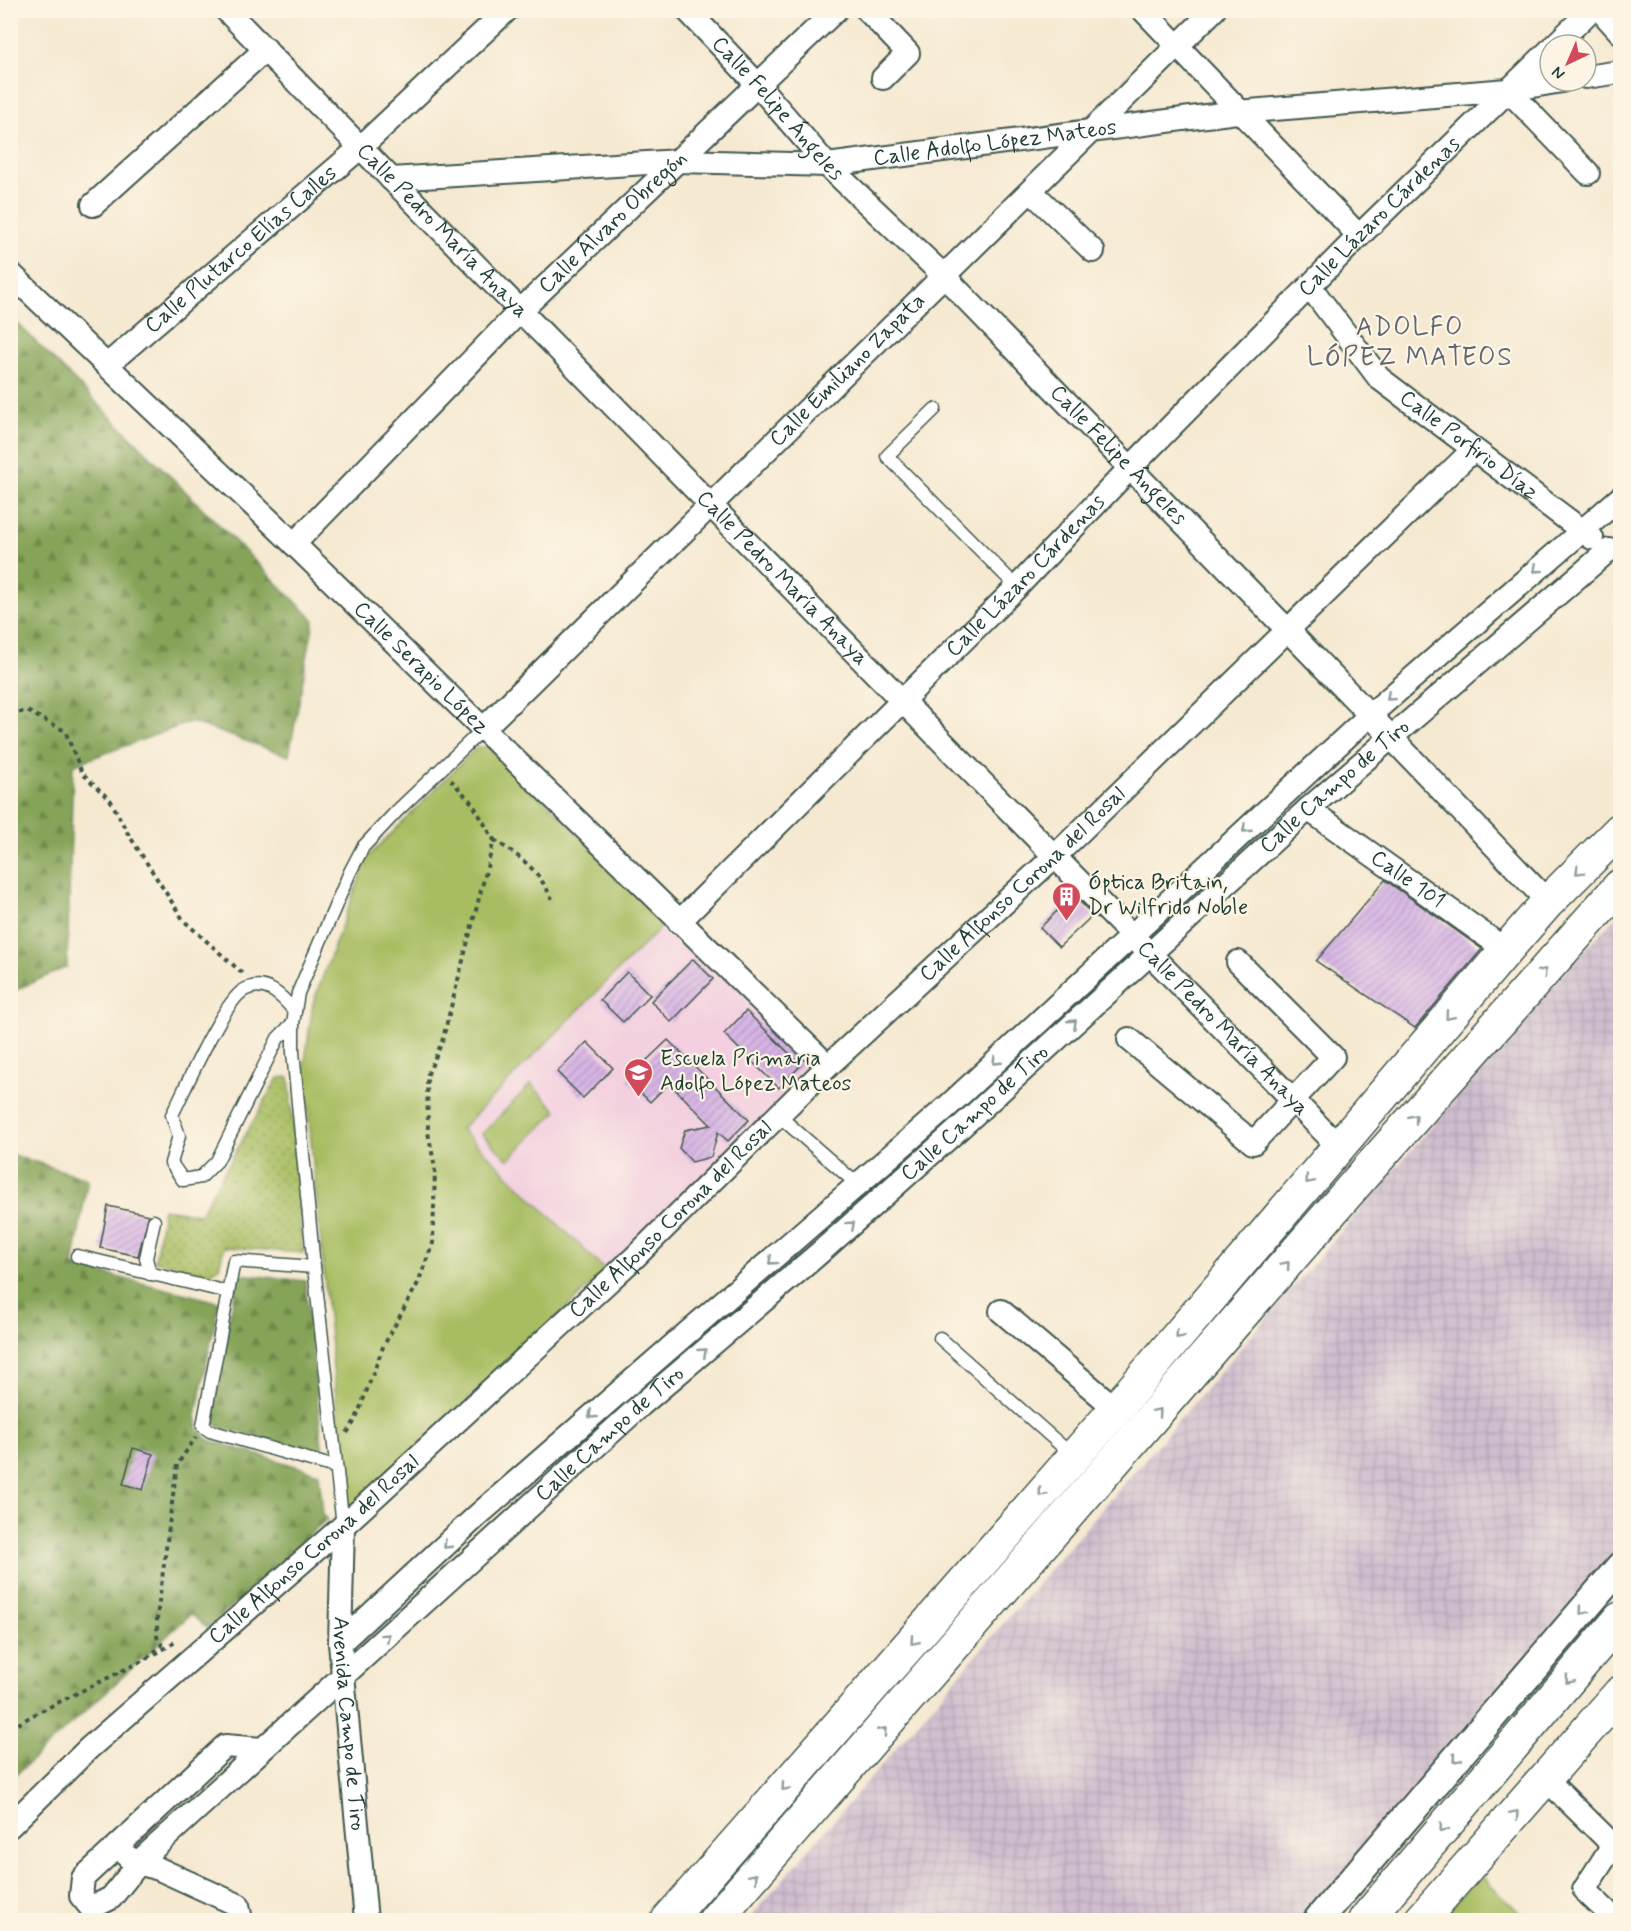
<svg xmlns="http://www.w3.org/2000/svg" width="1631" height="1931" viewBox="0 0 1631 1931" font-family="Mynerve,sans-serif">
  <defs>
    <pattern id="industrial-grid" width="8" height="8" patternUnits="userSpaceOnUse" patternTransform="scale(1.5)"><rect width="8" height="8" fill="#cfbdce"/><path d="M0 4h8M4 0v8" fill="none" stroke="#b1a3b2"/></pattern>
    <pattern id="forest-firs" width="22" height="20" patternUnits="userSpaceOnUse" patternTransform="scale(1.5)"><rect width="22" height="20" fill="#86a458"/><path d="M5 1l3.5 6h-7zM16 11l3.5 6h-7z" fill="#6d874a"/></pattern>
    <pattern id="garden-dots" width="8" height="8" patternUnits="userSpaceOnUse" patternTransform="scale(1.5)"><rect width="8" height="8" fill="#a8bd62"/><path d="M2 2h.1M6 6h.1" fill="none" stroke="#889b52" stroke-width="1.8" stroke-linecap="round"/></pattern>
    <pattern id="building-hatch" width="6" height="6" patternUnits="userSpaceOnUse" patternTransform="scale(1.5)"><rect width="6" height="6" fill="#d8b5e6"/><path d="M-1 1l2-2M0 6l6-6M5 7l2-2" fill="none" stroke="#af94bb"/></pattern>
  </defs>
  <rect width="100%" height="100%" fill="#fcf5e5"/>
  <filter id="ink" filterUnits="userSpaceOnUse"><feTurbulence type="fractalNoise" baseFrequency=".0167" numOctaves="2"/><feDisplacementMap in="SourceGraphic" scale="12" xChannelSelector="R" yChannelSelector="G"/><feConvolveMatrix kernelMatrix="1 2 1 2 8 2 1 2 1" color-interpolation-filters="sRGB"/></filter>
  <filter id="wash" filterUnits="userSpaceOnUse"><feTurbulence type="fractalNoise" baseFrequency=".008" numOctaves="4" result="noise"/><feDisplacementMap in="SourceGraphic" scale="24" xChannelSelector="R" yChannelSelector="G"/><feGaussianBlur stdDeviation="1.35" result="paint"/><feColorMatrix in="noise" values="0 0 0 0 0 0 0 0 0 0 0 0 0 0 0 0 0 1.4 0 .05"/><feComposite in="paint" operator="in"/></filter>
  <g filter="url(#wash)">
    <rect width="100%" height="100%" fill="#f6e9d1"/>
    <polygon fill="#f3cfdf" points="668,920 818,1064 606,1271 461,1129"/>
    <polygon fill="url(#industrial-grid)" points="1620,913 1620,1550 1304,1920 748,1920 1575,960"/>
    <g fill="#a8bd62" stroke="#647d4b" stroke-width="1.5">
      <polygon points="477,747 489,747 668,920 461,1129 606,1271 347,1512 304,1069 313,1003 367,858"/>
      <polygon points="531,1084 557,1111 508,1160 482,1134"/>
      <polygon points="1479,1873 1527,1920 1440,1920"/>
    </g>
    <g fill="url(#forest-firs)" stroke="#527046" stroke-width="1.5">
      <polygon points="10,316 314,620 289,756 191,722 73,765 67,967 11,992"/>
      <polygon points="11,1154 88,1179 73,1266 219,1302 196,1415 198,1430 209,1440 319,1473 323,1514 327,1519 207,1628 191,1614 11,1779"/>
      <polygon points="239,1274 305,1281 323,1455 219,1427 212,1421 209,1412"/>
    </g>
    <polygon fill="url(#garden-dots)" stroke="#647d4b" stroke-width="1.5" points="289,1077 303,1253 224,1247 219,1267 211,1274 155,1261 163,1209 200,1214 278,1078"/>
    <g id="blocks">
      <g fill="url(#building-hatch)">
        <polygon points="1385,880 1482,949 1415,1028 1316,961"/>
        <polygon points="1073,895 1093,915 1059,947 1040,928"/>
        <polygon points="693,959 713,979 671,1022 651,1001"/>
        <polygon points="627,972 650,995 623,1022 600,1000"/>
        <polygon points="746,1011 801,1065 779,1088 724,1034"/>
        <polygon points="668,1040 749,1120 728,1141 718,1132 711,1157 692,1162 679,1148 685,1130 711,1125 669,1083 650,1102 627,1079"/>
        <polygon points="587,1042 613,1068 583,1098 557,1072"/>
        <polygon points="108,1206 149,1215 138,1256 100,1248"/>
        <polygon points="133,1448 153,1454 143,1490 123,1484"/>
      </g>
    </g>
  </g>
  <g filter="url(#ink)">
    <use href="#blocks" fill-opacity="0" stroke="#3f574c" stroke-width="1.5"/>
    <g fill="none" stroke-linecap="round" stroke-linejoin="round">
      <defs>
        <g id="service">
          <polyline points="935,409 887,456 1017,587"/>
          <path d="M293 1023 278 1038 217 1161 201 1177 183 1180 171 1163 179 1136 172 1115C185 1089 223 1002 244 990 266 978 283 997 295 1012"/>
          <polyline points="778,1115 858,1185"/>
          <polyline points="77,1256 228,1292"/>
          <polyline points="314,1267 293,1052 293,1023 298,993 350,872 363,847 397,811 482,730"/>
          <polyline points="150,1274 146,1258 154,1221"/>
          <polyline points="940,1338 1073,1456"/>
          <polyline points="335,1467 210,1431 203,1426 234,1261 314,1267 343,1526"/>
        </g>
        <g id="minor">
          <path id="s1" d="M226 10 1338 1146"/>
          <path id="s2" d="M687 10 758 85 827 165 944 276 1370 715 1548 902"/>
          <polyline points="867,10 908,53 883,78"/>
          <polyline points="1143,10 1359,236"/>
          <polyline points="1600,10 1620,32"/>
          <polyline points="1555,45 1591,10"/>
          <polyline points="1586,77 1620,72"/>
          <polyline points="1508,90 1588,173"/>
          <path id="s3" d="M391 179 679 161 827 165 1237 112 1508 90 1562 81"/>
          <polyline points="1031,191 1093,251"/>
          <polyline points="93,205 266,49"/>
          <path id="s4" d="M10 273 294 544 828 1066"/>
          <path id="s5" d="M1311 288 1379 378 1592 538"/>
          <path id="s6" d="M107 365 361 147 507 10"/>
          <path id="s7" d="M294 544 519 312 836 10"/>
          <path id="s8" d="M482 730 1214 10"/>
          <path id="s9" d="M1308 809 1506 950"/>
          <path id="s10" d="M679 922 1017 587 1130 468 1359 236 1550 50"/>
          <polyline points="1129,1039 1253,1143 1333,1057 1238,962"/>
          <polyline points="1001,1311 1116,1409"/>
          <path id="s11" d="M343 1526 340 1643 366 1920"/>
          <polyline points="340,1643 478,1515 948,1106 1370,715 1620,498"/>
          <path id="s12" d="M263 1749 225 1746 83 1878 81 1896 91 1908 111 1898 143 1858 641 1405 817 1255 962 1126 1308 809 1609 550"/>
          <polyline points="1546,1779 1613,1845 1584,1890 1616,1920"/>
          <path id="s13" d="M10 1826 88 1749 343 1526 635 1257 828 1066 1055 856 1473 450"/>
          <polyline points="128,1857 138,1863 159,1869 238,1905 241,1920"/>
        </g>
        <polyline id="tertiary" points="1318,1920 1620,1567"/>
        <g id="secondary">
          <polyline points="668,1920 1116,1409 1506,950 1548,902 1620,830"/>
          <polyline points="715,1920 1364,1174 1620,886"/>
        </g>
        <g id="primary">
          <polyline points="1365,1920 1620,1619"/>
          <polyline points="1421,1920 1620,1693"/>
        </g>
      </defs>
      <use href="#service" stroke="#3f574c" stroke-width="15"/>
      <use href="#minor" stroke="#3f574c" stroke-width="26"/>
      <use href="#tertiary" stroke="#3f574c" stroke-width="32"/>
      <use href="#secondary" stroke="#3f574c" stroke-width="36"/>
      <use href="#primary" stroke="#3f574c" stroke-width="36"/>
      <g stroke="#3f574c" stroke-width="4" stroke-dasharray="4.5 4.5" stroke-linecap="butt">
        <polyline points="10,714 27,711 65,731 82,773 111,801 127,832 184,921 241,972 242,977"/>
        <path d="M494 840C522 858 537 868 552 899"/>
        <polyline points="347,1433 356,1419 383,1347 418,1283 433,1243 435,1168 428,1132 427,1076 442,1042 494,840 472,803 451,780"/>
        <polyline points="155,1654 177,1641"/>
        <polyline points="147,1658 162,1645 157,1637 157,1617 177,1465 196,1437"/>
        <polyline points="10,1729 33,1715 148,1658"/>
      </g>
      <use href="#service" stroke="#fff" stroke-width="12"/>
      <use href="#minor" stroke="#fff" stroke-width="22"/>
      <use href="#tertiary" stroke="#fff" stroke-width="28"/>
      <use href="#secondary" stroke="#fff" stroke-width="33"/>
      <use href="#primary" stroke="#fff" stroke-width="33"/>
    </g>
    <defs><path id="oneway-chevron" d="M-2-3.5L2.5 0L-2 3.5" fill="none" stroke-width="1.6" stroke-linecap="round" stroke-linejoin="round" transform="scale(1.5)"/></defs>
    <g stroke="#8f9e9a">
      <use href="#oneway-chevron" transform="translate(1537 569) rotate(139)"/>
      <use href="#oneway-chevron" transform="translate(1390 697) rotate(139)"/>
      <use href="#oneway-chevron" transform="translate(1246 829) rotate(137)"/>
      <use href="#oneway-chevron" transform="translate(1579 871) rotate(135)"/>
      <use href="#oneway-chevron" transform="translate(1543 972) rotate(-49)"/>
      <use href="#oneway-chevron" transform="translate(1449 1016) rotate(131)"/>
      <use href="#oneway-chevron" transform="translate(1073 1023) rotate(-43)"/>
      <use href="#oneway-chevron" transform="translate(996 1061) rotate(137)"/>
      <use href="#oneway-chevron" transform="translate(1414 1118) rotate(-49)"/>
      <use href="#oneway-chevron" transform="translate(1309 1180) rotate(130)"/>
      <use href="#oneway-chevron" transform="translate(851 1225) rotate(-42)"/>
      <use href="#oneway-chevron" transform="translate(772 1261) rotate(139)"/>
      <use href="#oneway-chevron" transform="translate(1286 1265) rotate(-49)"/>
      <use href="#oneway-chevron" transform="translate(1179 1335) rotate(130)"/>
      <use href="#oneway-chevron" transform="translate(703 1352) rotate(-41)"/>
      <use href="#oneway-chevron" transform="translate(1158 1412) rotate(-49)"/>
      <use href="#oneway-chevron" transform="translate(592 1415) rotate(139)"/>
      <use href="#oneway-chevron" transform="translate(1042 1493) rotate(131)"/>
      <use href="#oneway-chevron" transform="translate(447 1545) rotate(137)"/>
      <use href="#oneway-chevron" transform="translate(1583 1611) rotate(130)"/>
      <use href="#oneway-chevron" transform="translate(386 1637) rotate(-42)"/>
      <use href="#oneway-chevron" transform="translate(914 1641) rotate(131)"/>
      <use href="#oneway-chevron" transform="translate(1569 1680) rotate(130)"/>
      <use href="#oneway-chevron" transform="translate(883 1731) rotate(-48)"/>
      <use href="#oneway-chevron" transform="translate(1456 1759) rotate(130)"/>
      <use href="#oneway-chevron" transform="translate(785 1787) rotate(131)"/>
      <use href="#oneway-chevron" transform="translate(1515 1814) rotate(-49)"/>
      <use href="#oneway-chevron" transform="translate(1443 1828) rotate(130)"/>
      <use href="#oneway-chevron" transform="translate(754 1877) rotate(-49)"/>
    </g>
  </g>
  <defs>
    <symbol id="building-pin" viewBox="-11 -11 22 30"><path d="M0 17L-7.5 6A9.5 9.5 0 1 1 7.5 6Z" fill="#d1495b" stroke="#fcf5e5"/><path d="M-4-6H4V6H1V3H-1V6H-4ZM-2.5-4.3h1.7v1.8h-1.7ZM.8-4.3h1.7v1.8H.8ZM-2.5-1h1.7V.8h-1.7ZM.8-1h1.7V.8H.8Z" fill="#fff"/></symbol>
    <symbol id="school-pin" viewBox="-11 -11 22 30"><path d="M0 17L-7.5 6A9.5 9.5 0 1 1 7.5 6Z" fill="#d1495b" stroke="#fcf5e5"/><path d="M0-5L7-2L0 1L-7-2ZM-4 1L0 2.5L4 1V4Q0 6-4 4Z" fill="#fff"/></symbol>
  </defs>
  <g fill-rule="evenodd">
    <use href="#building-pin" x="1050" y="880" width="33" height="45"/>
    <use href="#school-pin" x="622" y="1056" width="33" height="45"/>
  </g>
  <g text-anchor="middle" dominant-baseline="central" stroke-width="4.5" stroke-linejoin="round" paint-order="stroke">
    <g font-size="22" fill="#1f3d34" stroke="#fcf5e5">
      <text stroke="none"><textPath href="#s2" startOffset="134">Calle Felipe Ángeles</textPath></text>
      <text stroke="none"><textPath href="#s3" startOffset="606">Calle Adolfo López Mateos</textPath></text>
      <text stroke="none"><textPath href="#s10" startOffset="994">Calle Lázaro Cárdenas</textPath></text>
      <text stroke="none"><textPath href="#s7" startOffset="453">Calle Álvaro Obregón</textPath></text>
      <text stroke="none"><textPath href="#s1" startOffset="309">Calle Pedro María Anaya</textPath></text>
      <text stroke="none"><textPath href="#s6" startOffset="177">Calle Plutarco Elías Calles</textPath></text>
      <text stroke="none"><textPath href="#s8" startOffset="513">Calle Emiliano Zapata</textPath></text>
      <text stroke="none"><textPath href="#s5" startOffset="225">Calle Porfirio Díaz</textPath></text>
      <text stroke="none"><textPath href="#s2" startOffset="620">Calle Felipe Ángeles</textPath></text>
      <text stroke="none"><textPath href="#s10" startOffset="490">Calle Lázaro Cárdenas</textPath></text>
      <text stroke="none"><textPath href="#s1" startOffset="795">Calle Pedro María Anaya</textPath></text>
      <text stroke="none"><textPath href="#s4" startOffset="570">Calle Serapio López</textPath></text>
      <text stroke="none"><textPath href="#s12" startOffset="1942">Calle Campo de Tiro</textPath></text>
      <text stroke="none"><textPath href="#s9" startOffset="122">Calle 101</textPath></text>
      <text stroke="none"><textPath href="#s13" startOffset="1383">Calle Alfonso Corona del Rosal</textPath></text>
      <text stroke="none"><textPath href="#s1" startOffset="1425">Calle Pedro María Anaya</textPath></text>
      <text stroke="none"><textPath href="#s12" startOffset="1456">Calle Campo de Tiro</textPath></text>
      <text stroke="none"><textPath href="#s13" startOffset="897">Calle Alfonso Corona del Rosal</textPath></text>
      <text stroke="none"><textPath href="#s12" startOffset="970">Calle Campo de Tiro</textPath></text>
      <text stroke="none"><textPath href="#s13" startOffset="411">Calle Alfonso Corona del Rosal</textPath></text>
      <text stroke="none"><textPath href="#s11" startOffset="198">Avenida Campo de Tiro</textPath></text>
    </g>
    <g font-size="22" fill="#1f3d34" stroke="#fcf5e5" text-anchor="start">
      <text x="1088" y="883">Óptica Britain,<tspan x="1088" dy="25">Dr Wilfrido Noble</tspan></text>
      <text x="660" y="1059">Escuela Primaria<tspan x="660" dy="25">Adolfo López Mateos</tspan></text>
    </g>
    <g font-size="26" letter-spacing="1.5" fill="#606772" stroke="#fcf5e5">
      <text x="1410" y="328">ADOLFO<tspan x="1410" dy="30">LÓPEZ MATEOS</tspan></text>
    </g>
  </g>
  <rect width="1631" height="1931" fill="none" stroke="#fcf5e5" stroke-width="36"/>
  <g transform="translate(1568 63) rotate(224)"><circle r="28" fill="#fcf5e5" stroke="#a4ab9e" stroke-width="1.5"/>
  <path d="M0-4.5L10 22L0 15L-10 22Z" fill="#d1495b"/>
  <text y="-9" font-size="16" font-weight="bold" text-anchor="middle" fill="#1f3d34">N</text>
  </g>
</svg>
